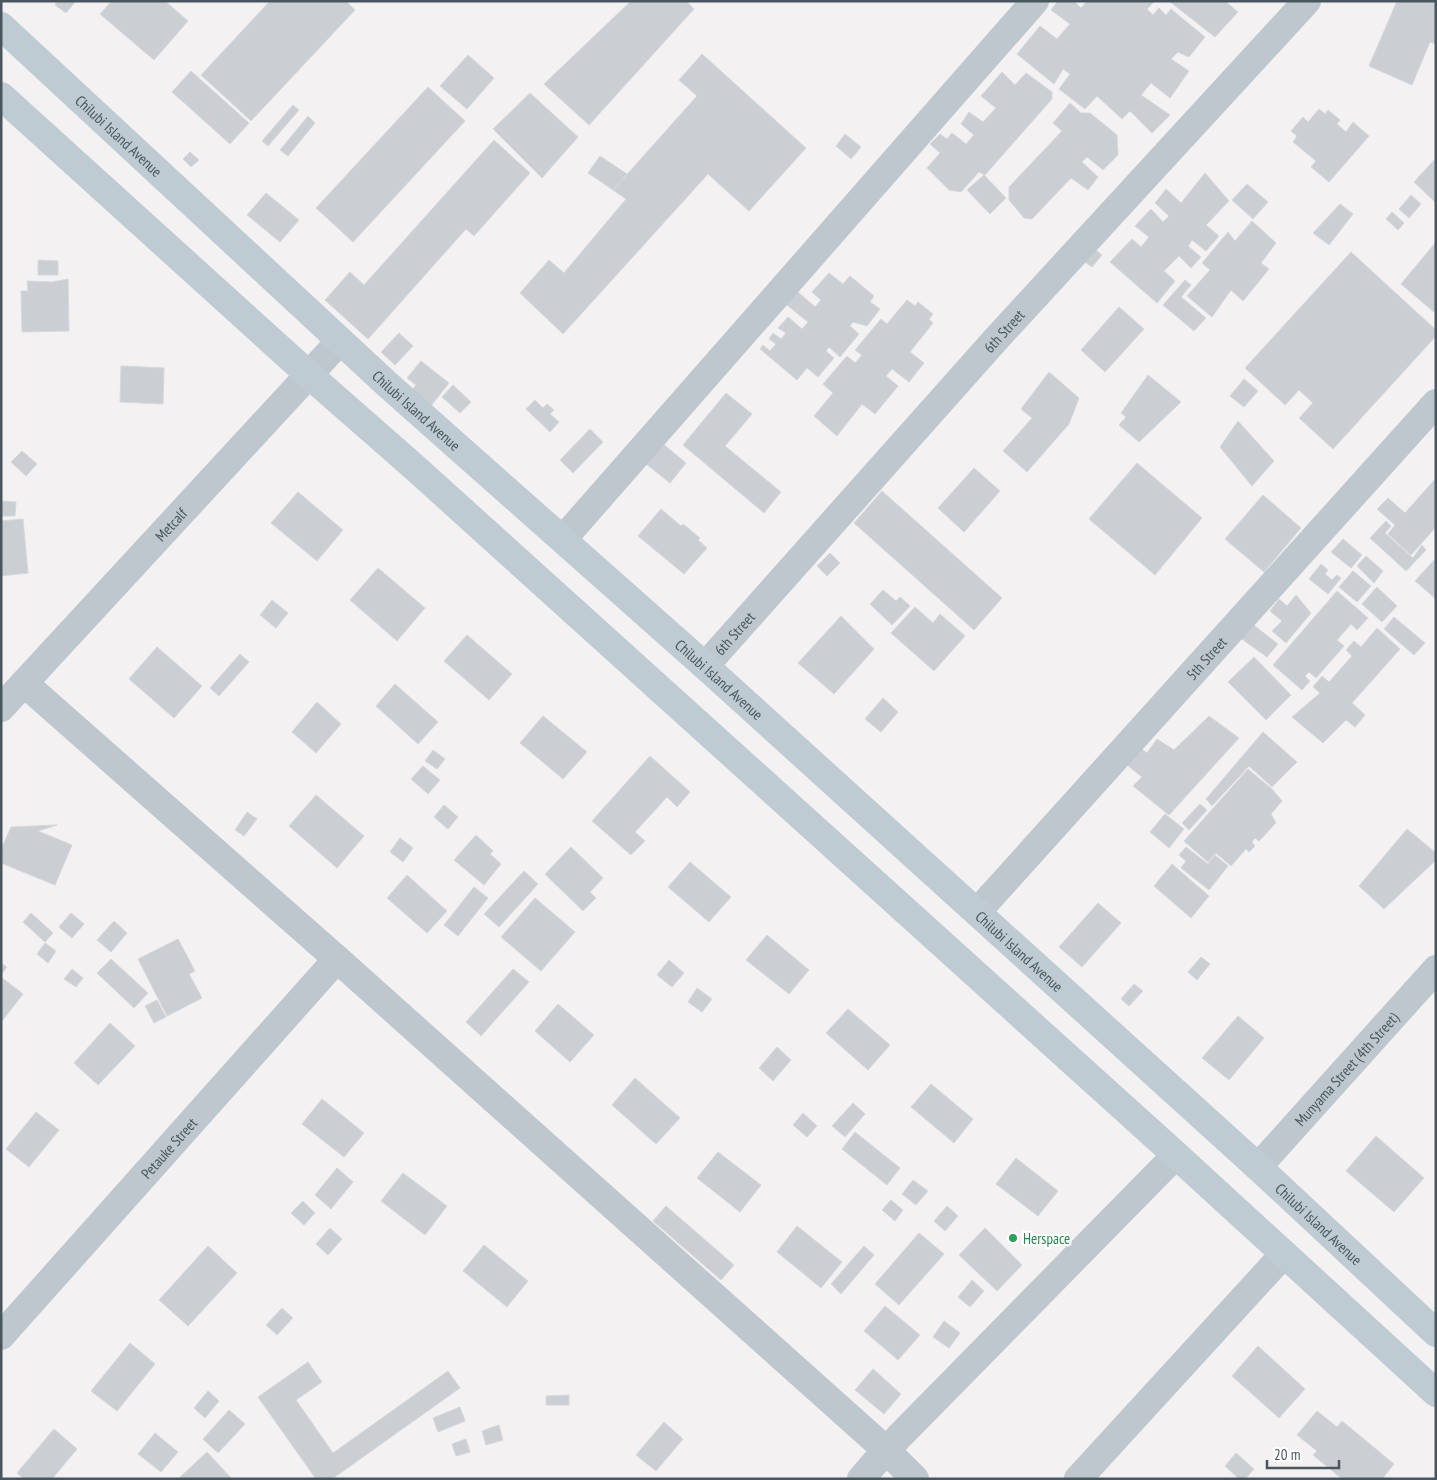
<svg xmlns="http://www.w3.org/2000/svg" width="1437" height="1480" viewBox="0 0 1437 1480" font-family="'PT Sans Narrow',sans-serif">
  <rect width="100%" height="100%" fill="#f3f1f1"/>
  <g fill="#cbced3" stroke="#d5d8dc">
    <polygon points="57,1 76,1 66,13 55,5"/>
    <polygon points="112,1 165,1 188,21 154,60 100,14"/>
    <polygon points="270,1 346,1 355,10 251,121 201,75"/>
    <polygon points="631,1 686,1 694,9 589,125 544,84"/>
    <polygon points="1058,1 1074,1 1081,8 1087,1 1155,1 1147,9 1153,15 1159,8 1166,15 1171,9 1205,37 1189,57 1178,52 1171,59 1189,71 1170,98 1151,83 1141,95 1170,115 1152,133 1130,111 1122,119 1097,96 1085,109 1059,89 1070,74 1063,69 1054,84 1017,54 1040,26 1057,39 1070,24 1051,10"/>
    <polygon points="1169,1 1225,1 1238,12 1215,37"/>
    <polygon points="1397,1 1436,1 1436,44 1430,42 1412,85 1369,66"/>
    <polygon points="702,54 806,148 749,211 708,174 563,334 520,293 549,260 564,273 626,199 613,190 697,96 679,80"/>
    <polygon points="468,55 494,78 467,109 440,86"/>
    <polygon points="191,71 249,123 230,144 172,92"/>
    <polygon points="1002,72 1015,85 1026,73 1052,92 1052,99 985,175 979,172 961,192 949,190 927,168 940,153 930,144 940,134 947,139 952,133 966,144 974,135 961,124 969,112 983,122 996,108 981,96"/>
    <polygon points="428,87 465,121 353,242 316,208"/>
    <polygon points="530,93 578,137 542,178 493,129"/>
    <polygon points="1070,103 1081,113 1090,113 1117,135 1118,155 1103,170 1087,157 1082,162 1098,177 1088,190 1071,178 1032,219 1024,218 1009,200 1009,187 1062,131 1053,123"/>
    <polygon points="293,105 299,110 268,146 262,141"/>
    <polygon points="1319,109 1325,114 1328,110 1340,120 1337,124 1346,132 1353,122 1369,136 1329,182 1311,167 1316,161 1293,142 1297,136 1291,131 1303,117 1308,122"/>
    <polygon points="308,116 315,123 288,156 280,150"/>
    <polygon points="845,134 861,147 851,159 836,146"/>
    <polygon points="494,140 530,173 474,236 466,229 368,339 325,300 350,272 364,285"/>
    <polygon points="190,152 199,160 191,167 183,159"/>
    <polygon points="600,156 627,174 613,190 588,173"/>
    <polygon points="1436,158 1436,203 1414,182"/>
    <polygon points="1205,173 1229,201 1206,225 1219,236 1206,251 1192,240 1188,246 1201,257 1191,268 1179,256 1164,271 1175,281 1157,303 1110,262 1132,239 1141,247 1149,237 1135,226 1151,209 1163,222 1169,216 1155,203 1166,189 1181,203"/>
    <polygon points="984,175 1006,198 990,214 967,190"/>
    <polygon points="1247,184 1268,202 1253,219 1232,200"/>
    <polygon points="266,193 299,220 280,242 247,215"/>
    <polygon points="1411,195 1421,204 1409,218 1399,209"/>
    <polygon points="1340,204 1353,214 1329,245 1313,233"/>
    <polygon points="1392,212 1404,223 1398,230 1386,219"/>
    <polygon points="1252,221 1276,243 1261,263 1269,269 1243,301 1231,290 1212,317 1187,296 1210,270 1202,263 1228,232 1235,241"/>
    <polygon points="1436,242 1436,309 1434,312 1401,284"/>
    <polygon points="1095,249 1102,255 1092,267 1085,262"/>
    <polygon points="1351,252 1436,330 1436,336 1333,449 1299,418 1313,403 1299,390 1285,405 1245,368"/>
    <polygon points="38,260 58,261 58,275 38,275"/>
    <polygon points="829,273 843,284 850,276 874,296 870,302 880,309 867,326 853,322 850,326 859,334 840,357 829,347 826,351 834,358 818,377 807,368 797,380 760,349 763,345 770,351 776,344 769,339 773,333 781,339 786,333 778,328 788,317 802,329 808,322 787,305 798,292 815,307 821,300 812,292"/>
    <polygon points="68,279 69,331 22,332 21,291 28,291 27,281 52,282"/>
    <polygon points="1185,280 1191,285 1181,297 1206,318 1194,331 1163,305"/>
    <polygon points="907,300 915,306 918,302 933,314 929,319 933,323 910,352 924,363 909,382 892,369 886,376 898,386 875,414 862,404 837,436 814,416 833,393 823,384 847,356 855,363 862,355 855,350 881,319 887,324"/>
    <polygon points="1119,307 1144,329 1105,372 1081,350"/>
    <polygon points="399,333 413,346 395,365 381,352"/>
    <polygon points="421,361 449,383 430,407 411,391 416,385 407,378"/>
    <polygon points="121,366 164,368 163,404 120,402"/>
    <polygon points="1049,372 1079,398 1069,424 1027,472 1003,451 1032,418 1021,409"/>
    <polygon points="1148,375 1181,402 1139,442 1119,425 1126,417 1121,413"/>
    <polygon points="1244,379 1258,391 1244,407 1230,396"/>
    <polygon points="453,385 471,402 460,413 442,397"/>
    <polygon points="726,393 752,414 725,446 781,492 764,513 683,445"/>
    <polygon points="535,400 543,408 547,404 554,410 550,414 559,422 550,432 526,409"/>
    <polygon points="1238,421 1274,461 1252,486 1220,447"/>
    <polygon points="590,429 603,442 573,473 560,460"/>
    <polygon points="662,443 686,463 670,483 645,463"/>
    <polygon points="22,451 37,464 26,476 11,462"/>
    <polygon points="1137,463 1202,518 1155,575 1089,519"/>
    <polygon points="974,468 1000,491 964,532 938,508"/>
    <polygon points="1436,478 1436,527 1411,555 1388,534 1395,525 1377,509 1388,498 1405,513"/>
    <polygon points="882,491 1002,598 974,630 854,523"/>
    <polygon points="298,492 343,530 317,561 271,523"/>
    <polygon points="1263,495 1301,528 1264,572 1225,539"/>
    <polygon points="1,501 16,502 15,516 1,516"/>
    <polygon points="661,509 681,526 683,524 700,538 698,540 707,548 684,574 638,536"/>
    <polygon points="23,519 28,573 1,576 1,521"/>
    <polygon points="1386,521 1391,526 1385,533 1413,558 1422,545 1426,550 1406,571 1370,538"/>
    <polygon points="1343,539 1362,555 1351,568 1331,552"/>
    <polygon points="830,553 840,563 827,576 817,566"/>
    <polygon points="1366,556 1383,571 1374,583 1357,566"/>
    <polygon points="1436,558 1436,599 1415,581"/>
    <polygon points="1321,564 1328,570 1325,574 1332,580 1337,575 1341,578 1328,594 1309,579"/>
    <polygon points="378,568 425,608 397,641 350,600"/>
    <polygon points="1353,571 1371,586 1357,602 1339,587"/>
    <polygon points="1377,587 1397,606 1382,622 1362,604"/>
    <polygon points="883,590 896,601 900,597 910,606 892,625 870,604"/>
    <polygon points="1337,591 1368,618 1357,630 1351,624 1337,640 1344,646 1316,678 1309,672 1305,676 1310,681 1302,690 1273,665"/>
    <polygon points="1296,595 1311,613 1286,643 1272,631 1282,621 1270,611 1279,599 1287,606"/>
    <polygon points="272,600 288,613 276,628 260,615"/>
    <polygon points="915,607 933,623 940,614 965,636 934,671 891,633"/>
    <polygon points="841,616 874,649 834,694 798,663"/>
    <polygon points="1394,617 1425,643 1414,655 1384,629"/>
    <polygon points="1251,623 1278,644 1267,657 1239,637"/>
    <polygon points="1377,628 1400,649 1352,703 1365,715 1355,727 1346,720 1323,743 1292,717 1320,693 1313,687 1322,676 1329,682 1352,656 1346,650 1354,641 1361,647"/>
    <polygon points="467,635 512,674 489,700 444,661"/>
    <polygon points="157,647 202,686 174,718 129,679"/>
    <polygon points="240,654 249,662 219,696 210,688"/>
    <polygon points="1254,657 1291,695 1266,720 1228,682"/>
    <polygon points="395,684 438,722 418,744 376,706"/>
    <polygon points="883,698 898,712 881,732 865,719"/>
    <polygon points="317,702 341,724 316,753 292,732"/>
    <polygon points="543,716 587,752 563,779 520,743"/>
    <polygon points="1209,716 1239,738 1169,815 1133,786 1142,777 1122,761 1136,745 1147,753 1157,739 1174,750"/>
    <polygon points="1263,732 1297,762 1272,787 1249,766 1212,806 1206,799"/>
    <polygon points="433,750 445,759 437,769 425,761"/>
    <polygon points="650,756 690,792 677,807 667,797 635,832 645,841 631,855 592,821"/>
    <polygon points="423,766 440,780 428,794 411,779"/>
    <polygon points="1248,769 1272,789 1282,801 1271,814 1276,823 1259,841 1255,838 1252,842 1255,846 1249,852 1246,849 1231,866 1216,853 1208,862 1184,841"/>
    <polygon points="316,795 364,836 337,868 289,826"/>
    <polygon points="1200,804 1207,810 1189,830 1182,823"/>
    <polygon points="444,805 458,817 448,829 434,817"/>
    <polygon points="247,812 257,819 244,836 235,830"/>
    <polygon points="1165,814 1184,829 1169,848 1150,832"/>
    <polygon points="57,825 38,831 72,845 55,885 1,863 1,850 11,827"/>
    <polygon points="1407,829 1436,853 1436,860 1384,909 1359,886"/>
    <polygon points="476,835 493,851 490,854 501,864 484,885 454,860"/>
    <polygon points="400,838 413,848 403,862 390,852"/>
    <polygon points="571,847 603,878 590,892 596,898 583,911 545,874"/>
    <polygon points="1186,847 1208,864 1215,855 1228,866 1209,890 1181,868 1186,861 1179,855"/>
    <polygon points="690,862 731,897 709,922 668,887"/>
    <polygon points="1172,864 1209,896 1191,918 1154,886"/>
    <polygon points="524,871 538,884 499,927 484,914"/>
    <polygon points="407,875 447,911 427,933 387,898"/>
    <polygon points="474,887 488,898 458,936 444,925"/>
    <polygon points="535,898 575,932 541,971 501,937"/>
    <polygon points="1098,903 1121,923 1082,967 1059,947"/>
    <polygon points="31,913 53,933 45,942 23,922"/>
    <polygon points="71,913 84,924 72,938 59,927"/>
    <polygon points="114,921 127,933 111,952 97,940"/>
    <polygon points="767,935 809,970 789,994 746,960"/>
    <polygon points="178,939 195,971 189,974 202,998 167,1016 138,959"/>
    <polygon points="45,943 56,951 48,963 37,954"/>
    <polygon points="1201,957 1210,964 1197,980 1188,972"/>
    <polygon points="111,959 148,993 134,1008 97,973"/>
    <polygon points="669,960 684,973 672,987 657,975"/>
    <polygon points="1,963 7,967 1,975"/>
    <polygon points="72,969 83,978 76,987 64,979"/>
    <polygon points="513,969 529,982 481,1036 466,1022"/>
    <polygon points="1,977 23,994 2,1021 1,1021"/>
    <polygon points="1134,984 1143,991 1129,1006 1121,999"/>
    <polygon points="697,988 712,999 702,1012 688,1002"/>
    <polygon points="157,1000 166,1017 154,1023 145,1006"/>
    <polygon points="558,1004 594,1035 570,1062 535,1031"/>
    <polygon points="848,1009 890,1045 868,1070 826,1033"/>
    <polygon points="1238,1016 1264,1038 1229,1080 1202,1058"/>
    <polygon points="110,1023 135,1046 98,1085 74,1063"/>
    <polygon points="777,1047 791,1060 773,1081 759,1068"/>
    <polygon points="635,1078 680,1118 656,1144 612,1105"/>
    <polygon points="931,1084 973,1119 954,1143 911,1107"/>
    <polygon points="322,1099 364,1133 344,1157 302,1124"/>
    <polygon points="853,1103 865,1114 845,1137 832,1126"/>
    <polygon points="36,1112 59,1130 29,1167 6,1149"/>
    <polygon points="803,1113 817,1126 807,1137 793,1125"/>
    <polygon points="855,1132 900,1168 887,1185 842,1149"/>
    <polygon points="1376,1136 1424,1178 1394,1212 1346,1171"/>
    <polygon points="718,1152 761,1185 740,1212 697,1178"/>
    <polygon points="1016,1158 1058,1191 1038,1216 996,1184"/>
    <polygon points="337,1168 353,1182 331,1209 315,1195"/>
    <polygon points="403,1173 447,1206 425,1235 381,1201"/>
    <polygon points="913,1180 928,1191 916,1205 902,1194"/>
    <polygon points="891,1200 903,1210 895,1221 882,1210"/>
    <polygon points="303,1201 315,1213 304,1225 291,1213"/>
    <polygon points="666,1206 734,1265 721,1280 653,1221"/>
    <polygon points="947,1206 958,1216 945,1231 934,1221"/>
    <polygon points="797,1226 842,1262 821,1288 777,1252"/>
    <polygon points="330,1228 342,1239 328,1255 316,1244"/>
    <polygon points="985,1228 1022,1265 997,1291 959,1255"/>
    <polygon points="919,1233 944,1254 899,1305 875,1284"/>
    <polygon points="484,1245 528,1281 507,1307 463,1271"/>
    <polygon points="208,1246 237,1273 188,1326 159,1300"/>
    <polygon points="864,1246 874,1255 841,1294 831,1284"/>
    <polygon points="972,1280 984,1291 970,1307 958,1297"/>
    <polygon points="885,1306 920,1335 898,1360 864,1331"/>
    <polygon points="282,1308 293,1318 277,1335 266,1325"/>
    <polygon points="944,1321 960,1333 949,1348 933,1337"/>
    <polygon points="130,1343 155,1364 117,1411 91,1391"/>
    <polygon points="1258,1346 1305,1389 1279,1418 1232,1376"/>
    <polygon points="308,1362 322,1382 296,1400 333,1453 448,1371 460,1388 332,1479 316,1479 258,1397"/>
    <polygon points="873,1369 901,1394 884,1414 855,1390"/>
    <polygon points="208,1391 219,1401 205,1418 194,1408"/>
    <polygon points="569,1395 569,1405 546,1405 546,1396"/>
    <polygon points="460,1407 465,1421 438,1432 433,1418"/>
    <polygon points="229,1410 245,1424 218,1453 203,1439"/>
    <polygon points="1317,1411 1337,1427 1342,1421 1394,1464 1382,1479 1342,1479 1313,1455 1317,1451 1297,1435"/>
    <polygon points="664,1422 683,1439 656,1471 636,1455"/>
    <polygon points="499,1425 503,1440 486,1445 482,1431"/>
    <polygon points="54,1429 77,1449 52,1479 24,1479 17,1473"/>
    <polygon points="155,1433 178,1452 161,1472 138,1454"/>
    <polygon points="466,1439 470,1452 456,1456 452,1444"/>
    <polygon points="207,1452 232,1479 178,1479"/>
    <polygon points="1236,1453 1254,1469 1245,1479 1239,1479 1225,1466"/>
  </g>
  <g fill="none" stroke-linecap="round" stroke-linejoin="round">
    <g stroke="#bdc7cd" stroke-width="28">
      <polyline points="563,539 1035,1"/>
      <path id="s1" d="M705 666 997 338 1307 1"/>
      <polyline points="24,683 337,959 886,1450 915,1479"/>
      <path id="s2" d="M1 708 340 341"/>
      <path id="s3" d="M977 912 1436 403"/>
      <path id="s4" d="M1258 1167 1436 969"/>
      <path id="s5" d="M1 1336 337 959"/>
      <polyline points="861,1479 886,1450 1176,1155"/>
      <polyline points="1078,1479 1284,1254"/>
    </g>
    <g stroke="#bfcbd3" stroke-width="28">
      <path id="s6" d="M1 26 388 385 705 666 1258 1167 1436 1333"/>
      <polyline points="1,96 308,374 413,466 1176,1155 1436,1393"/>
    </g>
  </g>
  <circle fill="#2e9e5b" stroke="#fff" stroke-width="2" cx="1013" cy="1238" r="5"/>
  <g text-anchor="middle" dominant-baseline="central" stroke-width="4.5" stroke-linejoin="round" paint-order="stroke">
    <g font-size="15" fill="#49565e" stroke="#fff">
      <text stroke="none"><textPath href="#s6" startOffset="161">Chilubi Island Avenue</textPath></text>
      <text stroke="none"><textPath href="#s1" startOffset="449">6th Street</textPath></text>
      <text stroke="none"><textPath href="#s6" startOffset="566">Chilubi Island Avenue</textPath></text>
      <text stroke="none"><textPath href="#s2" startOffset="250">Metcalf</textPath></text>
      <text stroke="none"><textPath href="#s1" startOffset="44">6th Street</textPath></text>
      <text stroke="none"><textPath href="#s3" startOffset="342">5th Street</textPath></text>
      <text stroke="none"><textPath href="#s6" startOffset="971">Chilubi Island Avenue</textPath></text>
      <text stroke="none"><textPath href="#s6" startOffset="1376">Chilubi Island Avenue</textPath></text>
      <text stroke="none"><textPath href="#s4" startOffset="132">Munyama Street (4th Street)</textPath></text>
      <text stroke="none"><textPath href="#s5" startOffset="252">Petauke Street</textPath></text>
      <text stroke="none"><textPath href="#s6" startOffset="1781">Chilubi Island Avenue</textPath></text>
    </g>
    <g font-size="15" fill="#27864d" stroke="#fff" text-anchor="start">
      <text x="1023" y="1238">Herspace</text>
    </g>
  </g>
  <rect width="1437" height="1480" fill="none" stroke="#49565e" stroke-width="5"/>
  <path d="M1267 1460v8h72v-8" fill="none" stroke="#49565e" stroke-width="2.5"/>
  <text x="1274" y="1460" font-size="15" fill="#49565e" stroke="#ffffff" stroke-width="4" paint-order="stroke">20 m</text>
</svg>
